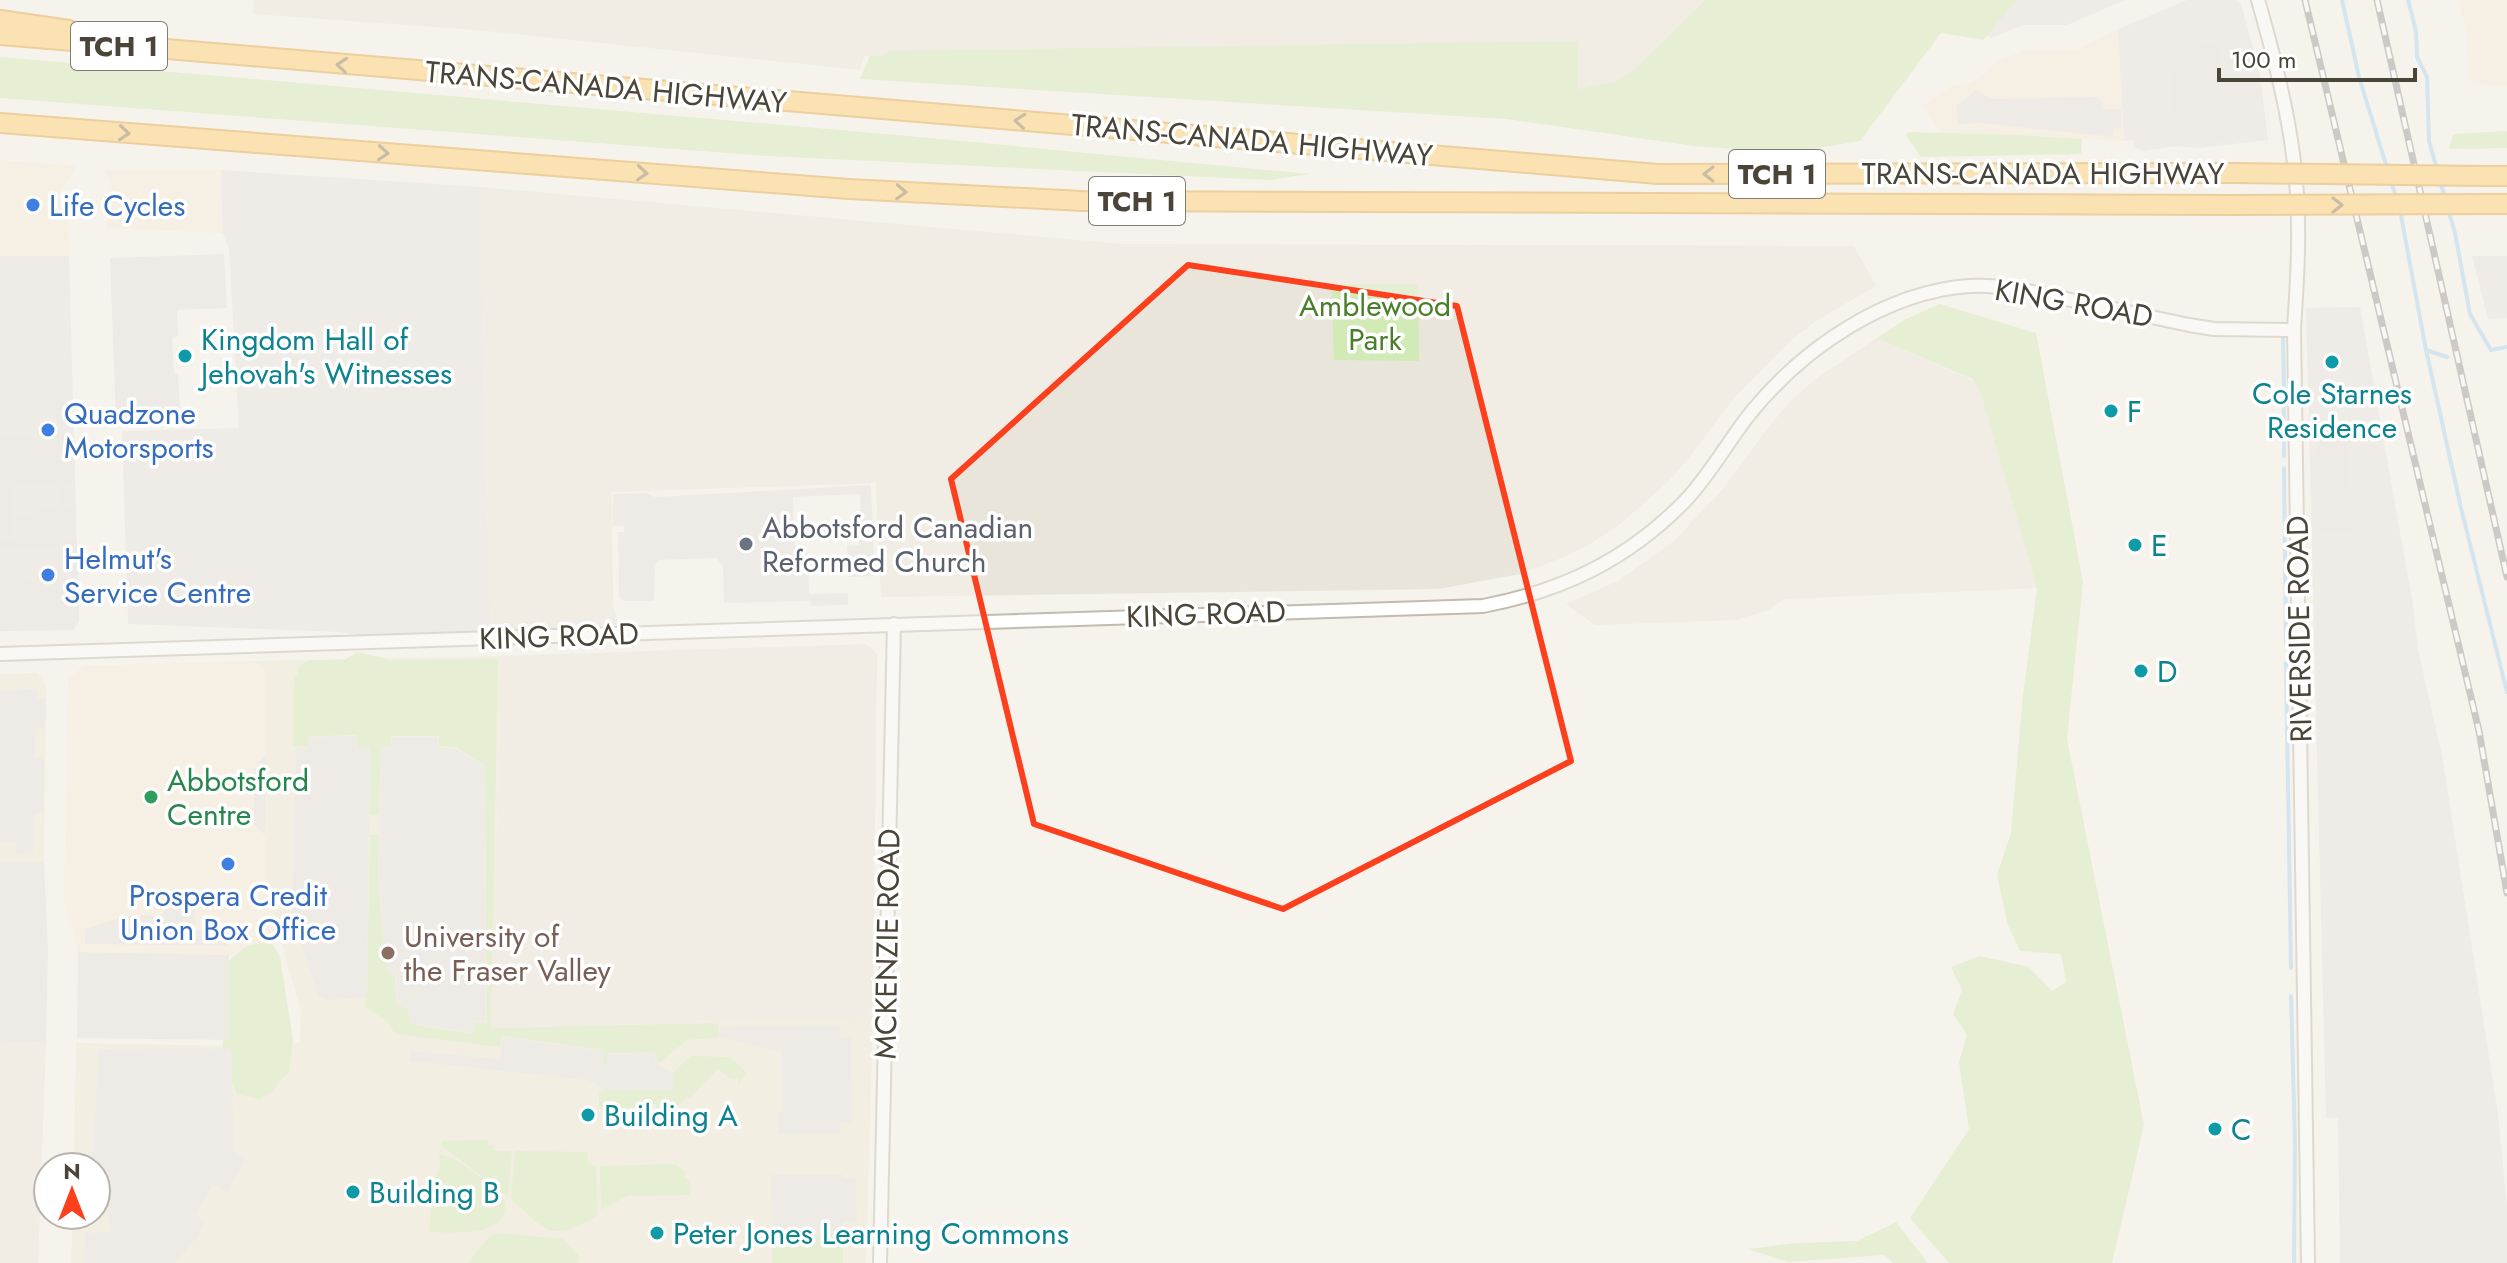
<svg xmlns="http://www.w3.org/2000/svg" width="2507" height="1263" viewBox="0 0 2507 1263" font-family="Jost,sans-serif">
  <rect width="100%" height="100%" fill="#f6f3ec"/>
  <g fill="#eae5da">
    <polygon points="254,0 1705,0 1637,67 1615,82 1578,89 1578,42 864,56 860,70 477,30 253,14"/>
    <polygon points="480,187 1122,244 1854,246 1876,286 1819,319 1790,341 1734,398 1688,459 1668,482 1620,524 1592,543 1559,559 1520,574 1439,589 881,597 876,483 612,492 613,605 620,629 491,632 484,406"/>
    <polygon points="1877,338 1972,380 1979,388 2037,588 1784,599 1769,610 1735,620 1595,625 1566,604 1618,581 1674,541 1723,489 1770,425 1792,400 1818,377"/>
    <polygon points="866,644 877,654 873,1018 491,1028 501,656"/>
    <polygon points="46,1042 38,1263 0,1263 0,1044"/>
  </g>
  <g fill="#f7ead8">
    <polygon points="2459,0 2507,0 2507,86 2475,84 2468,77 2467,34"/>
    <polygon points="2118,29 2124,141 1941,132 1922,106 1953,85 1964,85 1977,80 1997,61 2024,51 2076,50"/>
    <polygon points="0,160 76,166 59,193 59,203 68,222 69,256 0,257"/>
    <polygon points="105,170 221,170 223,233 106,228 113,203 111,186"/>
    <polygon points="250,661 263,667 266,679 266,888 280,940 229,955 78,952 64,899 68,679 84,666"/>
  </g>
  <g fill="#e6e2dd">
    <polygon points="1931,0 2125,0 2067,25 2023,25 1991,38"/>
    <polygon points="2187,0 2235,0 2241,4 2259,69 2268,140 2199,148 2176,146 2144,151 2133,147 2133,140 2124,141 2118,29"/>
    <polygon points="221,170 480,187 484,406 491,632 365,636 340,632 128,624 122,431 239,428 229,249 223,233"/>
    <polygon points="0,256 69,256 79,621 73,630 0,631"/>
    <polygon points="2472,256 2507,256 2507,318 2488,319"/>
    <polygon points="2360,307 2413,605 2418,650 2442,755 2498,1114 2507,1207 2507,1263 2340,1263 2338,1118 2326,1118 2306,308"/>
  </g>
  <g fill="#efe8d6">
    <polygon points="501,656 491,1028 873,1018 866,1263 71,1263 73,1215 96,1215 96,1167 74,1167 76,1043 232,1046 300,1043 301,1011 266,888 266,679 263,667 250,661"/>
    <polygon points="37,673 43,678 46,688 44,862 0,861 0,674"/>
  </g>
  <g fill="#d2eab5">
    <polygon points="1705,0 2017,0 1983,40 1941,33 1860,141 1788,153 1694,146 1506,119 860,79 870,56 881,56 891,51 1578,41 1578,89 1615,82 1637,67"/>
    <polygon points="0,57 909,136 1310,174 1269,180 768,156 0,98"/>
    <polygon points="2507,131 2507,148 2449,149 2453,134"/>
    <polygon points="1908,132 2016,135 2082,139 2081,154 1921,157 1906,136"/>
    <polygon points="1339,284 1418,284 1419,361 1334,360 1332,293 1334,287"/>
    <polygon points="1940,304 2036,333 2083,582 2067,739 2144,1125 2112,1263 1949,1263 1910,1218 1969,1129 1959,1062 1967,1035 1953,1014 1962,990 1951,967 1980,956 2029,967 2052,991 2066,982 2061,954 2020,951 2008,925 1997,875 2011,833 2023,695 2037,588 1979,388 1972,379 1877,338 1906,319"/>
    <polygon points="358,652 391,660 498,659 491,1028 718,1023 719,1037 687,1040 659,1063 657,1062 656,1053 608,1053 607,1064 603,1064 604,1050 502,1036 500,1047 395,1034 388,1022 365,1006 367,998 370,835 379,835 378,875 386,969 395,976 396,1001 408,1010 410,1024 473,1034 475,1022 487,1023 485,766 456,747 439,746 439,736 391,736 391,747 381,747 379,815 370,815 370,747 357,747 356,735 309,736 308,747 293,746 294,677 297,677 300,665 310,660 344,660"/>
    <polygon points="271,941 280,957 293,1040 289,1073 279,1081 274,1091 260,1099 237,1094 221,1054 226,1025 223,965 247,946"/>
    <polygon points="691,1056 730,1057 747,1073 738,1084 738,1079 731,1079 718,1069 690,1098 687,1096 675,1109 674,1107 669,1106 668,1109 656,1109 656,1104 653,1104 652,1108 599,1109 599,1093 606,1090 673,1090 673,1073"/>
    <polygon points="488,1140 488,1145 493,1145 494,1151 512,1151 508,1197 442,1146 442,1141"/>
    <polygon points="515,1151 587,1152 588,1163 596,1166 597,1215 592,1219 565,1231 551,1231 535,1221 511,1199"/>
    <path d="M439 1154C462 1159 487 1182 504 1199 514 1239 452 1232 429 1232L432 1198H430L431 1177C443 1175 440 1163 439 1154Z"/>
    <polygon points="675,1164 686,1173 684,1177 691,1182 689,1195 627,1196 601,1210 600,1166"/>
    <polygon points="1896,1222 1928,1263 1893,1263 1884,1255 1788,1262 1748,1249 1796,1243 1857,1241"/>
    <polygon points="496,1233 563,1239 580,1257 578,1263 468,1263 489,1237"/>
    <polygon points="843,1233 843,1263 772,1263 772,1234"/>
  </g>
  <g fill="#e5e3e0">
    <polygon points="2218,45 2226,141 2177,144 2168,49"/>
    <polygon points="1977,89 1990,99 2097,97 2102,102 2104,109 2121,109 2121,128 2114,129 2113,137 1981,123 1958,124 1956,106"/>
    <polygon points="224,254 227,308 177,310 178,336 172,337 174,373 178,374 181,424 116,424 110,258"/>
    <polygon points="58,400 65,400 67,438 71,439 73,482 12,484 14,536 0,536 0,438 58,437"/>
    <polygon points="2318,442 2349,442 2351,531 2320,532"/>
    <polygon points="58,484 64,484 64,509 74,509 75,529 65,529 65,536 41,537 41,531 35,531 35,537 28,538 77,538 79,621 73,630 0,631 0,583 59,581 57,547 0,549 0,539 17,538 16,515 38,514 38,510 58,510"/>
    <polygon points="871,485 875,576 848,577 847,546 859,545 858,529 861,526 860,494 793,497 795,547 807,548 809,594 848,593 848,605 812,606 810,601 724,603 723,566 716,558 660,560 655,566 654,601 624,601 619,596 618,532 624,532 624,526 613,526 613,494 646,493 655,497"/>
    <polygon points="21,689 37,689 37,698 46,698 45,728 36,728 35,758 44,759 43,813 34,814 33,852 16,854 16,843 0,842 0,691 17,691"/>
    <polygon points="356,736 356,747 370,747 367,997 328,1000 318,995 292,917 296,748 308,748 309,737"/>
    <polygon points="392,737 438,737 438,748 454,748 484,766 486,1022 474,1021 473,1033 410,1023 409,1011 397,1001 396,975 386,969 379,875 381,748 391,747"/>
    <polygon points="266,754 265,835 254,825 254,768"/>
    <polygon points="0,861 44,862 48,950 46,1042 0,1044"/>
    <polygon points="186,901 196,907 194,929 227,931 227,946 85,944 85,929 126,916 162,915 166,908"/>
    <polygon points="78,952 229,955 229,1040 77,1038"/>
    <polygon points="840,1026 840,1037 851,1037 852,1123 840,1123 840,1133 778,1134 778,1111 783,1111 782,1052 720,1037 719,1027"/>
    <polygon points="502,1037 604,1051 603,1064 606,1065 608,1054 655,1053 656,1064 673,1073 673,1090 606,1090 587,1080 409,1061 410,1051 500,1059"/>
    <polygon points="191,1048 231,1049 234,1153 245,1160 228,1192 213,1184 195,1215 206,1222 198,1236 175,1263 84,1263 85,1233 112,1232 106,1207 96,1204 96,1167 92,1167 99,1049"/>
    <polygon points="842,1174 842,1178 856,1178 857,1222 843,1222 843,1233 772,1234 771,1175"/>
  </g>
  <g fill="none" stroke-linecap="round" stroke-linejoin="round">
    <g stroke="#a9d4f2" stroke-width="4">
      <polyline points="2342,0 2359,77 2387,168"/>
      <polyline points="2408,0 2416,31 2417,57 2427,77 2429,141 2437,169"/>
      <polyline points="2391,180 2396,198"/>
      <polyline points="2440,182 2446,200"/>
      <polyline points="2448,209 2455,233 2470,314 2491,350 2507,347"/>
      <polyline points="2400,210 2426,350 2447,357"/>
      <polyline points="2283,337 2284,386"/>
      <polyline points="2426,350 2461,508 2507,692"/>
      <polyline points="2284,456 2284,398"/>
      <polyline points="2284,468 2286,644"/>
      <polyline points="2286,663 2291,968"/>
      <polyline points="2291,996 2295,1143 2294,1263"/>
    </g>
    <defs>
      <g id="tertiary">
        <path d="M2258 0C2279 73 2298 149 2298 225 2299 260 2296 295 2294 330L2308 1263"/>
        <path d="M0 654 1483 606C1562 591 1627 560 1684 502 1711 474 1729 439 1753 410 1805 347 1886 292 1969 286 2003 284 2038 293 2071 300 2110 308 2150 317 2189 325L2214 329 2294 330"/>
        <polyline points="880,1263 894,624"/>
      </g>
      <g id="motorway">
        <polyline points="0,20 69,30"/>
        <polyline points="0,35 1658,174 2235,173"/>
        <polyline points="0,123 849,189 1082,201 2231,205"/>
        <polyline points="2484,176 2507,176"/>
        <polyline points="2491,204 2507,204"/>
      </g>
    </defs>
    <use href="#tertiary" stroke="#c2bbae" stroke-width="16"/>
    <use href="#motorway" stroke="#e0a43c" stroke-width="22"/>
    <use href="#tertiary" stroke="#fff" stroke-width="12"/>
    <use href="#motorway" stroke="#ffcf6e" stroke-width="18"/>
    <defs>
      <g id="rail">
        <polyline points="2305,0 2479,731 2507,893"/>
        <polyline points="2377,0 2507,577"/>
      </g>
    </defs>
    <use href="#rail" stroke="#9a9a9a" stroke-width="7"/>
    <use href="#rail" stroke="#fff" stroke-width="4" stroke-dasharray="12" stroke-linecap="butt"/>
    <defs>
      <g id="motorway-bridge">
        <polyline points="2235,173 2484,176"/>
        <polyline points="2231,205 2491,204"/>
      </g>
    </defs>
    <use href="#motorway-bridge" stroke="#e0a43c" stroke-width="22" stroke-linecap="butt"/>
    <use href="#motorway-bridge" stroke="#ffcf6e" stroke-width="18"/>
  </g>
  <defs><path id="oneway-chevron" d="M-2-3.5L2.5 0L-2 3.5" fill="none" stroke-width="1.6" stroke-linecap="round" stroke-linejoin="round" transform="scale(2)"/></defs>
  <g stroke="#937c4e">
    <use href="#oneway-chevron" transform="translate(342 65) rotate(-175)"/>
    <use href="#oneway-chevron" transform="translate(1020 121) rotate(-175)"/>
    <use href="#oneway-chevron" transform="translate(124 133) rotate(4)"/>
    <use href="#oneway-chevron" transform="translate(383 153) rotate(4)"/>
    <use href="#oneway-chevron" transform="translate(642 173) rotate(4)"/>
    <use href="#oneway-chevron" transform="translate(1709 174) rotate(180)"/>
    <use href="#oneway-chevron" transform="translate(901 192) rotate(3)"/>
    <use href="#oneway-chevron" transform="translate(2337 205)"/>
  </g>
  <path d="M0 0H2507V1263H0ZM1188 265 1457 306 1571 761 1283 909 1034 824 951 479Z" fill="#f6f3ec" fill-opacity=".55" fill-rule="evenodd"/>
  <path fill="none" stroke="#fc3f1d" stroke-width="6" stroke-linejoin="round" d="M1188 265 1457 306 1571 761 1283 909 1034 824 951 479Z"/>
  <g fill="#3f7fe0" stroke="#fff" stroke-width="3">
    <circle cx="33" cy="205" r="8"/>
    <circle cx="48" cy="430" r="8"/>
    <circle cx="48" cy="575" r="8"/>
    <circle cx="228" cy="864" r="8"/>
  </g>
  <g fill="#0f9aa8" stroke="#fff" stroke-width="3">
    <circle cx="185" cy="356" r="8"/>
    <circle cx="2332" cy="362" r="8"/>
    <circle cx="2111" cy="411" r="8"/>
    <circle cx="2135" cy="545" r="8"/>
    <circle cx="2141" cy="671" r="8"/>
    <circle cx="588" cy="1115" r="8"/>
    <circle cx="2215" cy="1129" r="8"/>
    <circle cx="353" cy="1192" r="8"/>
    <circle cx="657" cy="1233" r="8"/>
  </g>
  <circle fill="#6b7280" stroke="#fff" stroke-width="3" cx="746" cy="544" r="8"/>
  <circle fill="#2e9e5b" stroke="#fff" stroke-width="3" cx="151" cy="797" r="8"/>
  <circle fill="#8d6e63" stroke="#fff" stroke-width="3" cx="388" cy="953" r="8"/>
  <g text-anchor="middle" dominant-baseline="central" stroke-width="7" stroke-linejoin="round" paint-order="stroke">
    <g fill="#fff" stroke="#817c74" stroke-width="2">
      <rect x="71" y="22" width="96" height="48" rx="6"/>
      <rect x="1729" y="150" width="96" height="48" rx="6"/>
      <rect x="1089" y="177" width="96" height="48" rx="6"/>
    </g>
    <g font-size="28" font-weight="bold" fill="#4b4439">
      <text x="119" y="46">TCH 1</text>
      <text x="1777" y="174">TCH 1</text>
      <text x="1137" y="201">TCH 1</text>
    </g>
    <g font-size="30" fill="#4b4439" stroke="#fff">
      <text transform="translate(606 87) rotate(5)">TRANS-CANADA HIGHWAY</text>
      <text transform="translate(1252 140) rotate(5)">TRANS-CANADA HIGHWAY</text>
      <text x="2043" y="173">TRANS-CANADA HIGHWAY</text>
      <text transform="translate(2074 303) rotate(10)">KING ROAD</text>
      <text transform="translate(1206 614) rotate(-2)">KING ROAD</text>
      <text transform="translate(2299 629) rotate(-91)">RIVERSIDE ROAD</text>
      <text transform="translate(559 636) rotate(-2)">KING ROAD</text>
      <text transform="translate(887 944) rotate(-89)">MCKENZIE ROAD</text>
    </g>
    <g font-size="30" fill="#366cbe" stroke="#fff" text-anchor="start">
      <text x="49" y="205">Life Cycles</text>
      <text x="64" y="413">Quadzone<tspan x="64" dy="34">Motorsports</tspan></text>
      <text x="64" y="558">Helmut's<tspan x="64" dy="34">Service Centre</tspan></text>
      <text x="228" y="895" text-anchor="middle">Prospera Credit<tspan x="228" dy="34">Union Box Office</tspan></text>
    </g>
    <g font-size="30" fill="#4a7f2a" stroke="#fff">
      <text x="1375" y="305">Amblewood<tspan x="1375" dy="34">Park</tspan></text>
    </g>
    <g font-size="30" fill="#0d838f" stroke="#fff" text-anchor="start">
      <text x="201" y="339">Kingdom Hall of<tspan x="201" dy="34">Jehovah's Witnesses</tspan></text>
      <text x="2332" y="393" text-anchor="middle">Cole Starnes<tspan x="2332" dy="34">Residence</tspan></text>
      <text x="2127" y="411">F</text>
      <text x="2151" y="545">E</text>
      <text x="2157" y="671">D</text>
      <text x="604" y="1115">Building A</text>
      <text x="2231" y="1129">C</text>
      <text x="369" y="1192">Building B</text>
      <text x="673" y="1233">Peter Jones Learning Commons</text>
    </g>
    <g font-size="30" fill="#5b616d" stroke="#fff" text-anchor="start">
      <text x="762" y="527">Abbotsford Canadian<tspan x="762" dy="34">Reformed Church</tspan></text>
    </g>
    <g font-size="30" fill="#27864d" stroke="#fff" text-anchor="start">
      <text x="167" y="780">Abbotsford<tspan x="167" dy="34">Centre</tspan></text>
    </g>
    <g font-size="30" fill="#785e54" stroke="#fff" text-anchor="start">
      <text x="404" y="936">University of<tspan x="404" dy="34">the Fraser Valley</tspan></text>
    </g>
  </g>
  <g transform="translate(72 1191)"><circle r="38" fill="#ffffff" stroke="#b7b4b0" stroke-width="2"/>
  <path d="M0-6L14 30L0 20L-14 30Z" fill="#fc3f1d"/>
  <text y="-12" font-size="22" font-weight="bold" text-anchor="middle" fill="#4b4439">N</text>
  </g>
  <path d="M2219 68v12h196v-12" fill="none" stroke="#4b4439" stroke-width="4"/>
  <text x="2231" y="68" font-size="24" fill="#4b4439" stroke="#ffffff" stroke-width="6" paint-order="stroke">100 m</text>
</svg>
